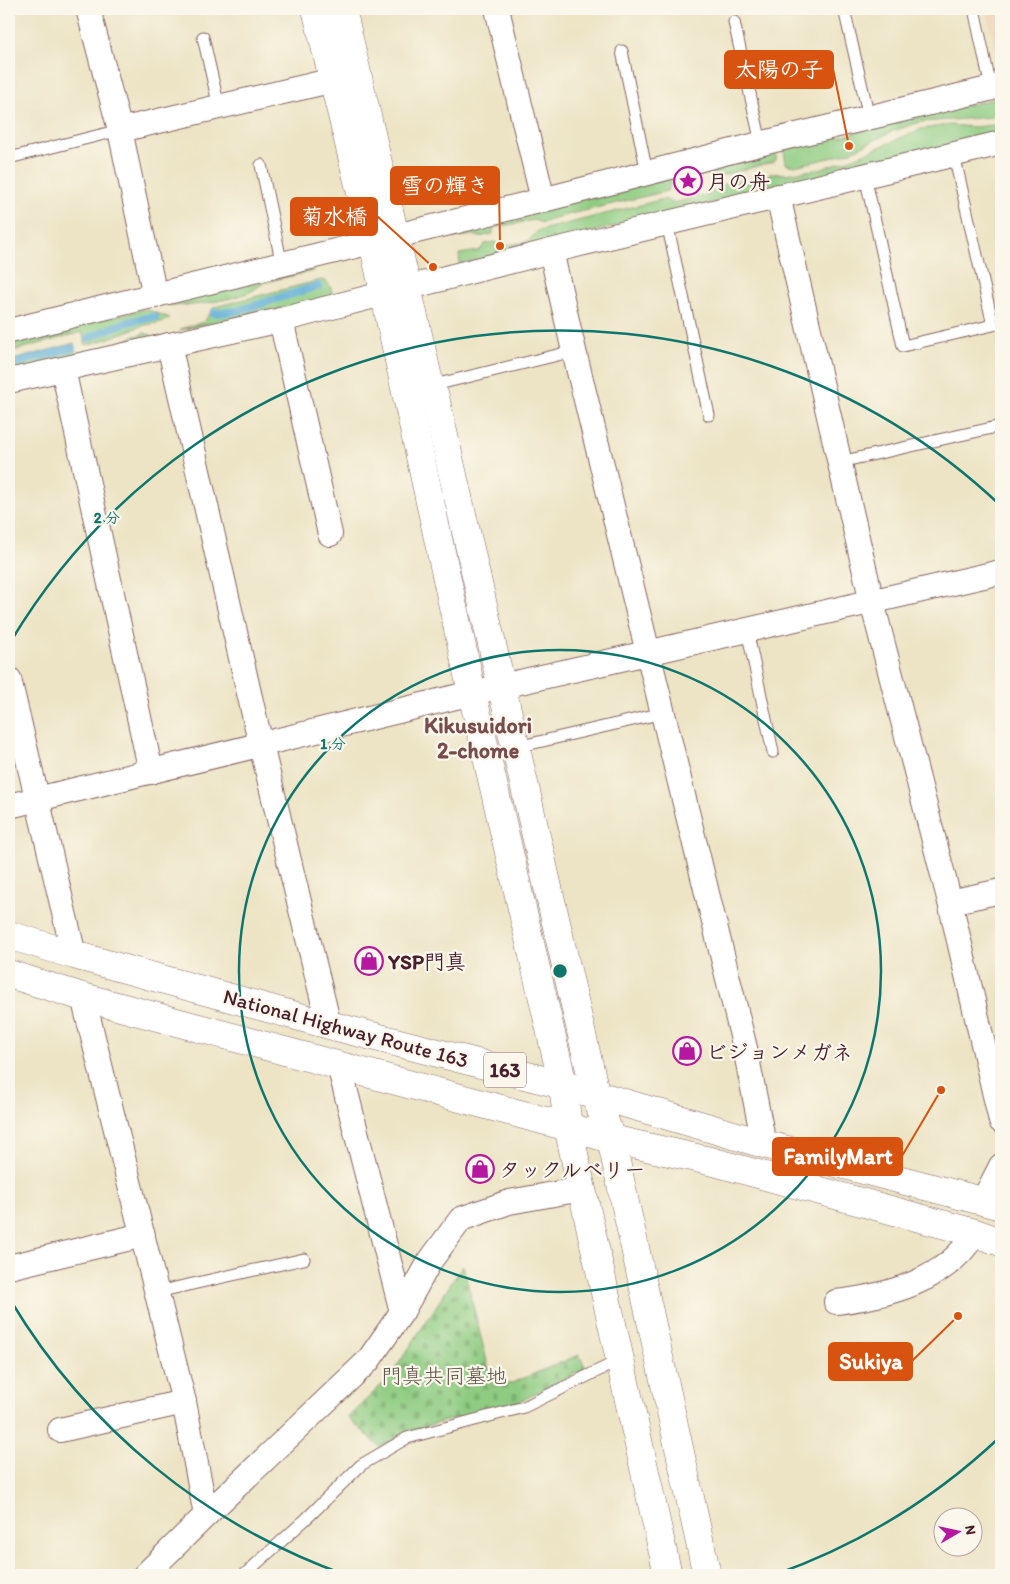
<svg xmlns="http://www.w3.org/2000/svg" width="1010" height="1584" viewBox="0 0 1010 1584" font-family="Itim,'Klee One',sans-serif">
  <defs>
    <pattern id="cemetery-stones" width="16" height="16" patternUnits="userSpaceOnUse" patternTransform="scale(1.25)"><rect width="16" height="16" fill="#8fcc82"/><path d="M2 7V4a2 2 0 0 1 4 0v3zM10 15v-3a2 2 0 0 1 4 0v3z" fill="#7daf70"/></pattern>
  </defs>
  <rect width="100%" height="100%" fill="#fbf7ec"/>
  <filter id="ink" filterUnits="userSpaceOnUse"><feTurbulence type="fractalNoise" baseFrequency=".02" numOctaves="2"/><feDisplacementMap in="SourceGraphic" scale="10" xChannelSelector="R" yChannelSelector="G"/><feConvolveMatrix kernelMatrix="1 2 1 2 8 2 1 2 1" color-interpolation-filters="sRGB"/></filter>
  <filter id="wash" filterUnits="userSpaceOnUse"><feTurbulence type="fractalNoise" baseFrequency=".0096" numOctaves="4" result="noise"/><feDisplacementMap in="SourceGraphic" scale="20" xChannelSelector="R" yChannelSelector="G"/><feGaussianBlur stdDeviation="1.12" result="paint"/><feColorMatrix in="noise" values="0 0 0 0 0 0 0 0 0 0 0 0 0 0 0 0 0 1.4 0 .05"/><feComposite in="paint" operator="in"/></filter>
  <g filter="url(#wash)">
    <rect width="100%" height="100%" fill="#ede4c5"/>
    <polygon fill="#efd6bb" points="986,9 1001,9 1001,72"/>
    <polygon fill="url(#cemetery-stones)" stroke="#6c7656" points="463,1265 493,1386 512,1383 579,1355 586,1368 523,1400 409,1431 380,1447 348,1417 390,1377"/>
    <g fill="#8fcc82" stroke="#6c7656">
      <polygon points="1001,97 1001,115 993,117 921,122 893,131 850,152 830,158 794,166 786,164 784,150"/>
      <polygon points="1001,124 1001,134 767,190 765,179 766,176 771,173 786,174 819,169 854,158 921,129 949,125 975,127"/>
      <polygon points="776,153 776,160 773,162 727,174 719,176 710,173 676,180 672,181 667,191 554,218 543,223 533,220 493,228 493,234 479,237 473,235 454,238 453,231 454,228"/>
      <polygon points="743,180 751,183 753,193 460,264 459,254 479,251 485,244 494,242 503,246 528,241 538,231 664,199 672,203 709,195 721,185"/>
      <path d="M315 269 313 271C298 275 282 277 267 282 260 284 256 289 250 292 235 299 180 310 166 304Z"/>
      <path d="M321 280C330 281 331 289 333 297L180 330 184 328 204 322 214 307Z"/>
      <path d="M146 309 170 318C159 325 147 323 136 328 119 334 104 341 86 345L82 332 9 352V340Z"/>
      <polygon points="144,333 151,335 154,341 9,375 9,361 74,343 76,355 108,349 132,337"/>
    </g>
    <g fill="none" stroke-linecap="round" stroke-linejoin="round">
      <g stroke="#5aabd5" stroke-width="8">
        <polyline points="214,313 237,311 318,286"/>
        <path d="M89 338C110 328 131 319 155 317"/>
        <polyline points="9,365 72,348"/>
      </g>
    </g>
  </g>
  <g filter="url(#ink)">
    <g fill="none" stroke-linecap="round" stroke-linejoin="round">
      <defs>
        <g id="lane">
          <polyline points="844,9 869,117"/>
          <polyline points="974,9 991,88"/>
          <polyline points="734,22 761,143"/>
          <polyline points="203,37 219,107"/>
          <polyline points="622,51 647,173"/>
          <polyline points="9,158 120,130"/>
          <polyline points="261,165 282,265"/>
          <polyline points="865,176 903,346 993,325 954,155"/>
          <polyline points="667,223 709,415"/>
          <polyline points="430,386 574,351"/>
          <polyline points="840,462 1001,426"/>
          <polyline points="747,630 773,752"/>
          <polyline points="517,747 663,713"/>
          <polyline points="157,1292 304,1259"/>
          <polyline points="244,1575 306,1519 361,1465 407,1438 524,1407 620,1360"/>
        </g>
        <g id="street">
          <polyline points="88,9 120,130 155,296"/>
          <polyline points="497,9 543,200"/>
          <polyline points="120,130 334,80"/>
          <polyline points="778,196 872,602 950,902 1001,1121"/>
          <polyline points="551,251 574,351 745,1048 764,1144"/>
          <polyline points="281,320 330,534"/>
          <polyline points="9,331 543,200 767,142 1001,86"/>
          <polyline points="169,345 261,745 329,1025"/>
          <polyline points="63,369 151,772"/>
          <polyline points="9,381 281,320 551,251 1001,143"/>
          <polyline points="9,679 74,955"/>
          <polyline points="9,806 472,693 1001,572"/>
          <polyline points="950,902 1001,891"/>
          <polyline points="83,997 184,1402 206,1515"/>
          <polyline points="339,1065 402,1312"/>
          <polyline points="983,1201 1001,1166"/>
          <polyline points="9,1267 143,1235"/>
          <path d="M836 1302C887 1296 947 1281 975 1233"/>
          <polyline points="60,1430 184,1402"/>
          <polyline points="145,1575 206,1515 368,1361 402,1312 430,1261 461,1219 509,1202 582,1189"/>
        </g>
        <g id="secondary">
          <polyline points="316,9 373,242 472,693 563,1085 568,1127 668,1575"/>
          <polyline points="342,9 430,386 435,397 596,1096 611,1139 707,1575"/>
        </g>
        <g id="highway">
          <polyline points="9,935 74,955 329,1025 563,1085 764,1144 1001,1206"/>
          <polyline points="9,974 83,997 568,1127 611,1139 714,1162 975,1233 1001,1242"/>
        </g>
      </defs>
      <use href="#lane" stroke="#836461" stroke-width="13"/>
      <use href="#street" stroke="#836461" stroke-width="26"/>
      <use href="#secondary" stroke="#836461" stroke-width="29"/>
      <use href="#highway" stroke="#836461" stroke-width="29"/>
      <use href="#lane" stroke="#fff" stroke-width="11"/>
      <use href="#street" stroke="#fff" stroke-width="24"/>
      <use href="#secondary" stroke="#fff" stroke-width="28"/>
      <use href="#highway" stroke="#fff" stroke-width="28"/>
    </g>
  </g>
  <g fill="none" stroke="#0f766e" stroke-width="2.5">
    <circle cx="560" cy="971" r="321"/>
    <path d="M1001 1436A641 641 0 0 1 774 1575M346 1575A641 641 0 0 1 11 1301M11 641A641 641 0 0 1 1001 506"/>
  </g>
  <defs>
    <symbol id="sight-ring" viewBox="-11 -11 22 22"><circle r="9.5" fill="#fbf7ec" stroke="#b5179e" stroke-width="1.5"/><path d="M0-6L1.8-2.2L6-1.7L2.9 1.2L3.7 5.4L0 3.3L-3.7 5.4L-2.9 1.2L-6-1.7L-1.8-2.2Z" fill="#b5179e"/></symbol>
    <symbol id="shop-ring" viewBox="-11 -11 22 22"><circle r="9.5" fill="#fbf7ec" stroke="#b5179e" stroke-width="1.5"/><path d="M-5-2.5h2.3a2.7 3.5 0 0 1 5.4 0H5L5.5 6h-11ZM-1.5-2.5h3a1.5 2.3 0 0 0-3 0Z" fill="#b5179e"/></symbol>
  </defs>
  <g fill-rule="evenodd">
    <use href="#sight-ring" x="672" y="165" width="32" height="32"/>
    <use href="#shop-ring" x="353" y="945" width="32" height="32"/>
    <use href="#shop-ring" x="671" y="1035" width="32" height="32"/>
    <use href="#shop-ring" x="464" y="1153" width="32" height="32"/>
  </g>
  <g text-anchor="middle" dominant-baseline="central" stroke-width="4.5" stroke-linejoin="round" paint-order="stroke">
    <rect fill="#fbf7ec" stroke="#7f6065" stroke-width="1" x="484" y="1052.5" width="42" height="35" rx="4"/>
    <g font-size="20" font-weight="bold" fill="#4a1f2b">
      <text x="505" y="1070">163</text>
    </g>
    <g font-size="21" font-weight="bold" fill="#4a1f2b" stroke="#fbf7ec" text-anchor="start">
      <text x="707" y="181">月の舟</text>
      <text x="388" y="961">YSP門真</text>
      <text x="706" y="1051">ビジョンメガネ</text>
      <text x="499" y="1169">タックルベリー</text>
    </g>
    <g font-size="21" fill="#4a1f2b" stroke="#fbf7ec">
      <text transform="translate(346 1028) rotate(15)">National Highway Route 163</text>
    </g>
    <g font-size="21" fill="#5f5345" stroke="#fbf7ec">
      <text x="444" y="1375">門真共同墓地</text>
    </g>
    <g font-size="22" font-weight="bold" fill="#784c4c" stroke="#fbf7ec">
      <text x="478" y="725">Kikusuidori<tspan x="478" dy="25">2-chome</tspan></text>
    </g>
  </g>
  <circle cx="560" cy="971" r="8" fill="#0f766e" stroke="#fbf7ec" stroke-width="2.5"/>
  <g font-size="15" text-anchor="middle" font-weight="bold" fill="#0f766e" stroke="#fbf7ec" stroke-width="4.5" stroke-linejoin="round" paint-order="stroke">
    <text x="107" y="523">2 分</text>
    <text x="333" y="749">1 分</text>
  </g>
  <path fill="none" stroke="#d8530f" stroke-width="2" d="M849 146L833 69M500 246L499 186M433 267L377 216M941 1090L902 1156M958 1316L912 1361"/>
  <g fill="#d8530f" stroke="#fbf7ec" stroke-width="2">
    <circle cx="849" cy="146" r="5"/>
    <circle cx="500" cy="246" r="5"/>
    <circle cx="433" cy="267" r="5"/>
    <circle cx="941" cy="1090" r="5"/>
    <circle cx="958" cy="1316" r="5"/>
  </g>
  <g fill="#d8530f" stroke="#d8530f" stroke-width="2">
    <rect x="725" y="51" width="108" height="37" rx="5"/>
    <rect x="391" y="167" width="108" height="37" rx="5"/>
    <rect x="291" y="198" width="86" height="37" rx="5"/>
    <rect x="773" y="1138" width="129" height="37" rx="5"/>
    <rect x="829" y="1343" width="83" height="37" rx="5"/>
  </g>
  <g font-size="22" text-anchor="middle" font-weight="bold" fill="#fff">
    <text x="779" y="77">太陽の子</text>
    <text x="445" y="193">雪の輝き</text>
    <text x="334" y="224">菊水橋</text>
    <text x="838" y="1164">FamilyMart</text>
    <text x="871" y="1369">Sukiya</text>
  </g>
  <rect width="1010" height="1584" fill="none" stroke="#fbf7ec" stroke-width="30"/>
  <g transform="translate(958 1532) rotate(81)"><circle r="24" fill="#fbf7ec" stroke="#b4a19f"/>
  <path d="M0-4L9 19L0 12L-9 19Z" fill="#b5179e"/>
  <text y="-8" font-size="14" font-weight="bold" text-anchor="middle" fill="#4a1f2b">N</text>
  </g>
</svg>
